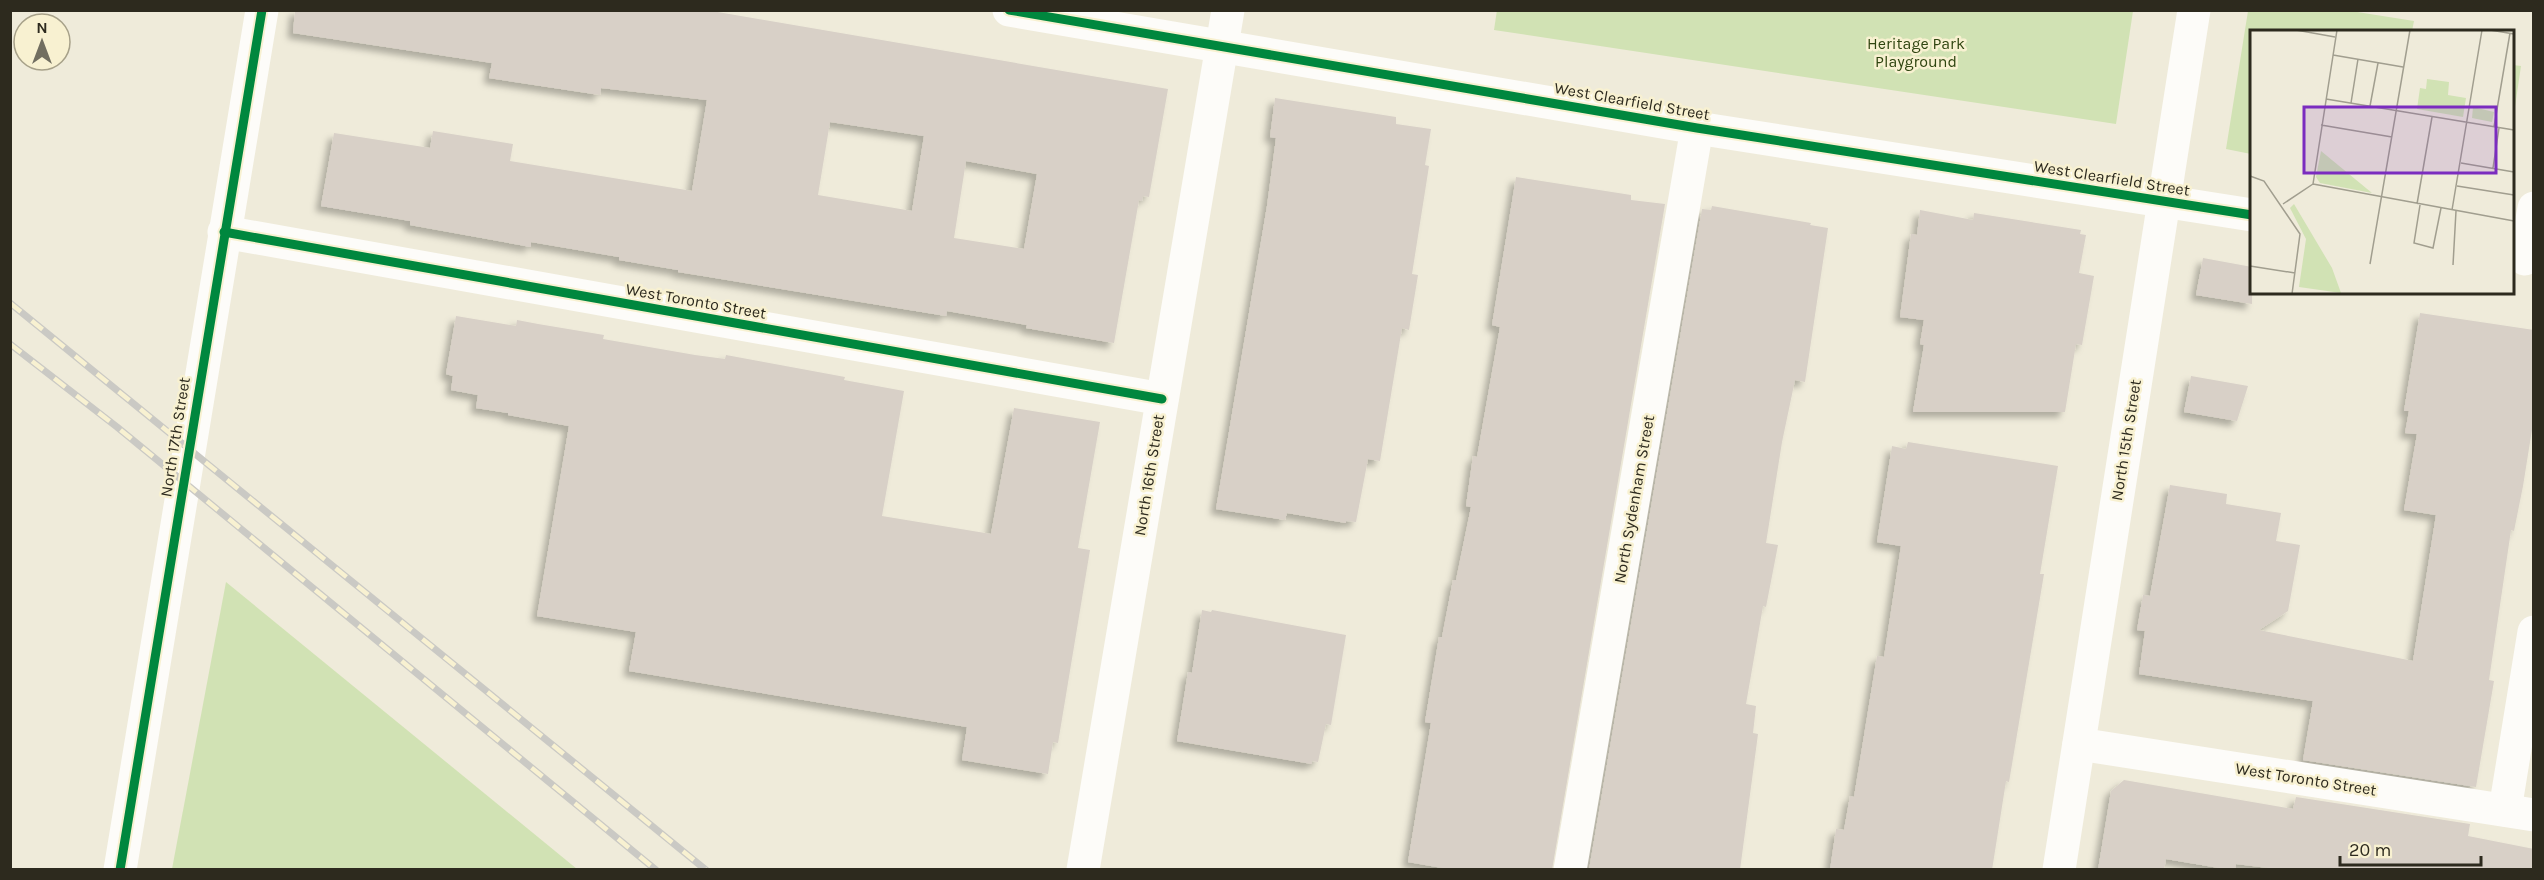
<svg xmlns="http://www.w3.org/2000/svg" width="2544" height="880" viewBox="0 0 2544 880" font-family="Karla,sans-serif">
  <defs>
    <filter id="shadow"><feDropShadow dx="-5.5" dy="5.5" stdDeviation="3" flood-color="#0004"/></filter>
  </defs>
  <rect width="100%" height="100%" fill="#efebda"/>
  <g fill="#d1e2b4">
    <polygon points="1497,10 2133,10 2133,11 2116,124 1494,30"/>
    <polygon points="2248,11 2351,11 2414,21 2412,31 2252,32 2251,154 2226,149"/>
    <polygon points="2513,65 2521,66 2513,120 2512,65"/>
    <polygon points="226,582 577,869 172,869"/>
  </g>
  <g fill="#d8d0c7" fill-rule="evenodd" filter="url(#shadow)">
    <path d="M295 10H706L1168 89 1149 197 1143 196 1142 201 1139 200 1114 343 1026 328 1027 325 947 311 946 316 703 276 678 272V270L619 260V257L531 242V247L410 225V221L381 216 321 206 334 133 430 148 433 131 513 144 510 161 692 191 707 100 601 88 600 95 489 78 492 63 293 33ZM830 122 924 136 912 211 818 195ZM966 161 1037 174 1024 249 954 238Z"/>
    <polygon points="1275,98 1396,117 1396,124 1431,129 1425,165 1429,166 1412,274 1418,275 1409,330 1402,328 1380,461 1368,459 1356,522 1346,521 1346,523 1287,513 1285,520 1216,509 1267,206 1276,138 1270,137"/>
    <polygon points="1516,177 1631,195 1631,200 1665,204 1552,870 1454,870 1408,862 1431,723 1425,722 1439,637 1442,637 1453,580 1456,580 1471,507 1466,506 1473,456 1477,457 1500,327 1492,325"/>
    <polygon points="1712,206 1811,223 1810,225 1828,228 1805,382 1795,380 1782,442 1766,543 1778,545 1766,607 1763,606 1746,704 1756,706 1753,733 1758,734 1740,870 1589,870 1702,209 1711,210"/>
    <polygon points="1920,210 1973,220 1974,213 2081,230 2080,234 2086,235 2079,273 2094,276 2082,345 2076,344 2065,412 1913,412 1924,345 1920,344 1924,320 1900,317 1911,234 1917,235"/>
    <polygon points="2203,258 2252,267 2252,304 2196,295"/>
    <polygon points="2420,313 2534,330 2534,417 2523,486 2514,531 2511,530 2489,680 2494,681 2476,787 2303,760 2313,701 2139,674 2145,631 2137,630 2143,595 2150,596 2170,485 2227,494 2226,504 2281,513 2276,541 2300,545 2288,611 2259,630 2413,661 2436,515 2404,510 2417,434 2405,433 2409,411 2404,411"/>
    <polygon points="456,316 516,326 517,320 538,324 604,335 603,339 695,355 725,359 726,355 845,377 844,380 904,391 882,516 991,534 1014,408 1100,422 1078,548 1090,550 1058,743 1053,742 1048,774 962,760 967,727 629,671 636,632 537,616 569,426 508,415 508,413 476,408 478,395 451,390 453,376 446,374"/>
    <polygon points="2191,376 2248,386 2237,421 2184,412"/>
    <polygon points="1908,442 2058,466 2040,574 2044,574 2009,782 2006,781 1992,870 1830,870 1836,829 1844,830 1850,796 1854,797 1877,656 1884,657 1901,546 1877,542 1892,446 1906,449"/>
    <polygon points="1202,610 1211,612 1212,610 1346,635 1331,725 1326,724 1318,762 1312,761 1312,764 1177,741 1188,672 1192,673"/>
    <polygon points="2124,780 2293,809 2296,797 2470,824 2468,836 2534,849 2534,870 2285,870 2236,864 2235,870 2231,870 2166,859 2164,870 2098,870 2111,791"/>
  </g>
  <g fill="none" stroke-linecap="round" stroke-linejoin="round">
    <g stroke="#fdfcf9" stroke-width="33">
      <polyline points="1009,10 1697,128 2252,215"/>
      <polyline points="224,232 1162,399"/>
      <polyline points="2525,259 2534,208"/>
      <polyline points="2079,744 2534,815"/>
      <polyline points="2505,810 2534,632"/>
      <polyline points="1083,870 1228,10"/>
      <polyline points="1570,870 1697,128"/>
      <polyline points="2059,870 2194,10"/>
    </g>
    <polyline stroke="#fdfcf9" stroke-width="33" points="120,870 262,10"/>
    <defs>
      <g id="rail">
        <polyline points="10,303 706,870"/>
        <polyline points="10,344 117,427 656,870"/>
      </g>
    </defs>
    <use href="#rail" stroke="#cac9c4" stroke-width="7"/>
    <use href="#rail" stroke="#f8f1d1" stroke-width="4.5" stroke-dasharray="14" stroke-linecap="butt"/>
    <defs>
      <g id="cycleway">
        <polyline points="1009,10 1697,128 2252,215"/>
        <polyline points="224,232 1162,399"/>
        <polyline points="120,870 262,10"/>
      </g>
    </defs>
    <use href="#cycleway" stroke="#f8f1d1" stroke-width="13"/>
    <use href="#cycleway" stroke="#00873e" stroke-width="9"/>
  </g>
  <g text-anchor="middle" dominant-baseline="central" stroke-width="5" stroke-linejoin="round" paint-order="stroke">
    <g font-size="16" fill="#2f4510" stroke="#f8f1d1">
      <text x="1916" y="43">Heritage Park<tspan x="1916" dy="18">Playground</tspan></text>
    </g>
    <g font-size="16" fill="#2d2a1e" stroke="#f8f1d1">
      <text transform="translate(1632 101) rotate(10)">West Clearfield Street</text>
      <text transform="translate(2112 178) rotate(9)">West Clearfield Street</text>
      <text transform="translate(696 301) rotate(10)">West Toronto Street</text>
      <text transform="translate(175 437) rotate(-81)">North 17th Street</text>
      <text transform="translate(2126 440) rotate(-81)">North 15th Street</text>
      <text transform="translate(1149 475) rotate(-81)">North 16th Street</text>
      <text transform="translate(1634 499) rotate(-80)">North Sydenham Street</text>
      <text transform="translate(2306 779) rotate(9)">West Toronto Street</text>
    </g>
  </g>
  <g transform="translate(2250 30)">
    <rect width="264" height="264" fill="#efebda"/>
    <path d="M177 49 199 52 198 65 216 68 213 87 167 79 170 58 176 59ZM223 77 244 82 242 92 222 88ZM71 121 122 163 70 153 66 147ZM44 174 82 238 91 263 49 257 56 209 40 178Z" fill="#d1e2b4"/>
    <path fill="none" stroke="#a19e8f" stroke-width="1.5" d="M46 0 85 7M240 0 264 4M83 25 153 37M76 69 264 100M101 73 108 29M120 76 128 33M71 95 142 107M244 97 260 3M211 133 264 142M243 138 249 98M0 146 14 151 50 204 42 264M63 154 264 191M63 154 87 0M207 156 264 165M33 174 63 154M167 174 182 87M170 175 164 213 183 218 191 178M202 180 232 0M120 234 160 0M203 235 206 181M0 236 45 243"/>
    <path fill="#7b2cbf" fill-opacity="0.15" stroke="#7b2cbf" stroke-width="3" d="M54 77H246V143H54Z"/>
    <rect width="264" height="264" fill="none" stroke="#2d2a1e" stroke-width="3"/>
  </g>
  <rect width="2544" height="880" fill="none" stroke="#2d2a1e" stroke-width="24"/>
  <g transform="translate(42 42)"><circle r="28" fill="#f8f1d1" stroke="#a7a189" stroke-width="1.5"/>
  <path d="M0-4.5L10 22L0 15L-10 22Z" fill="#716e60"/>
  <text y="-9" font-size="16" font-weight="bold" text-anchor="middle" fill="#2d2a1e">N</text>
  </g>
  <path d="M2340 856v9h141v-9" fill="none" stroke="#2d2a1e" stroke-width="3"/>
  <text x="2349" y="856" font-size="18" fill="#2d2a1e" stroke="#f8f1d1" stroke-width="4.5" paint-order="stroke">20 m</text>
</svg>
